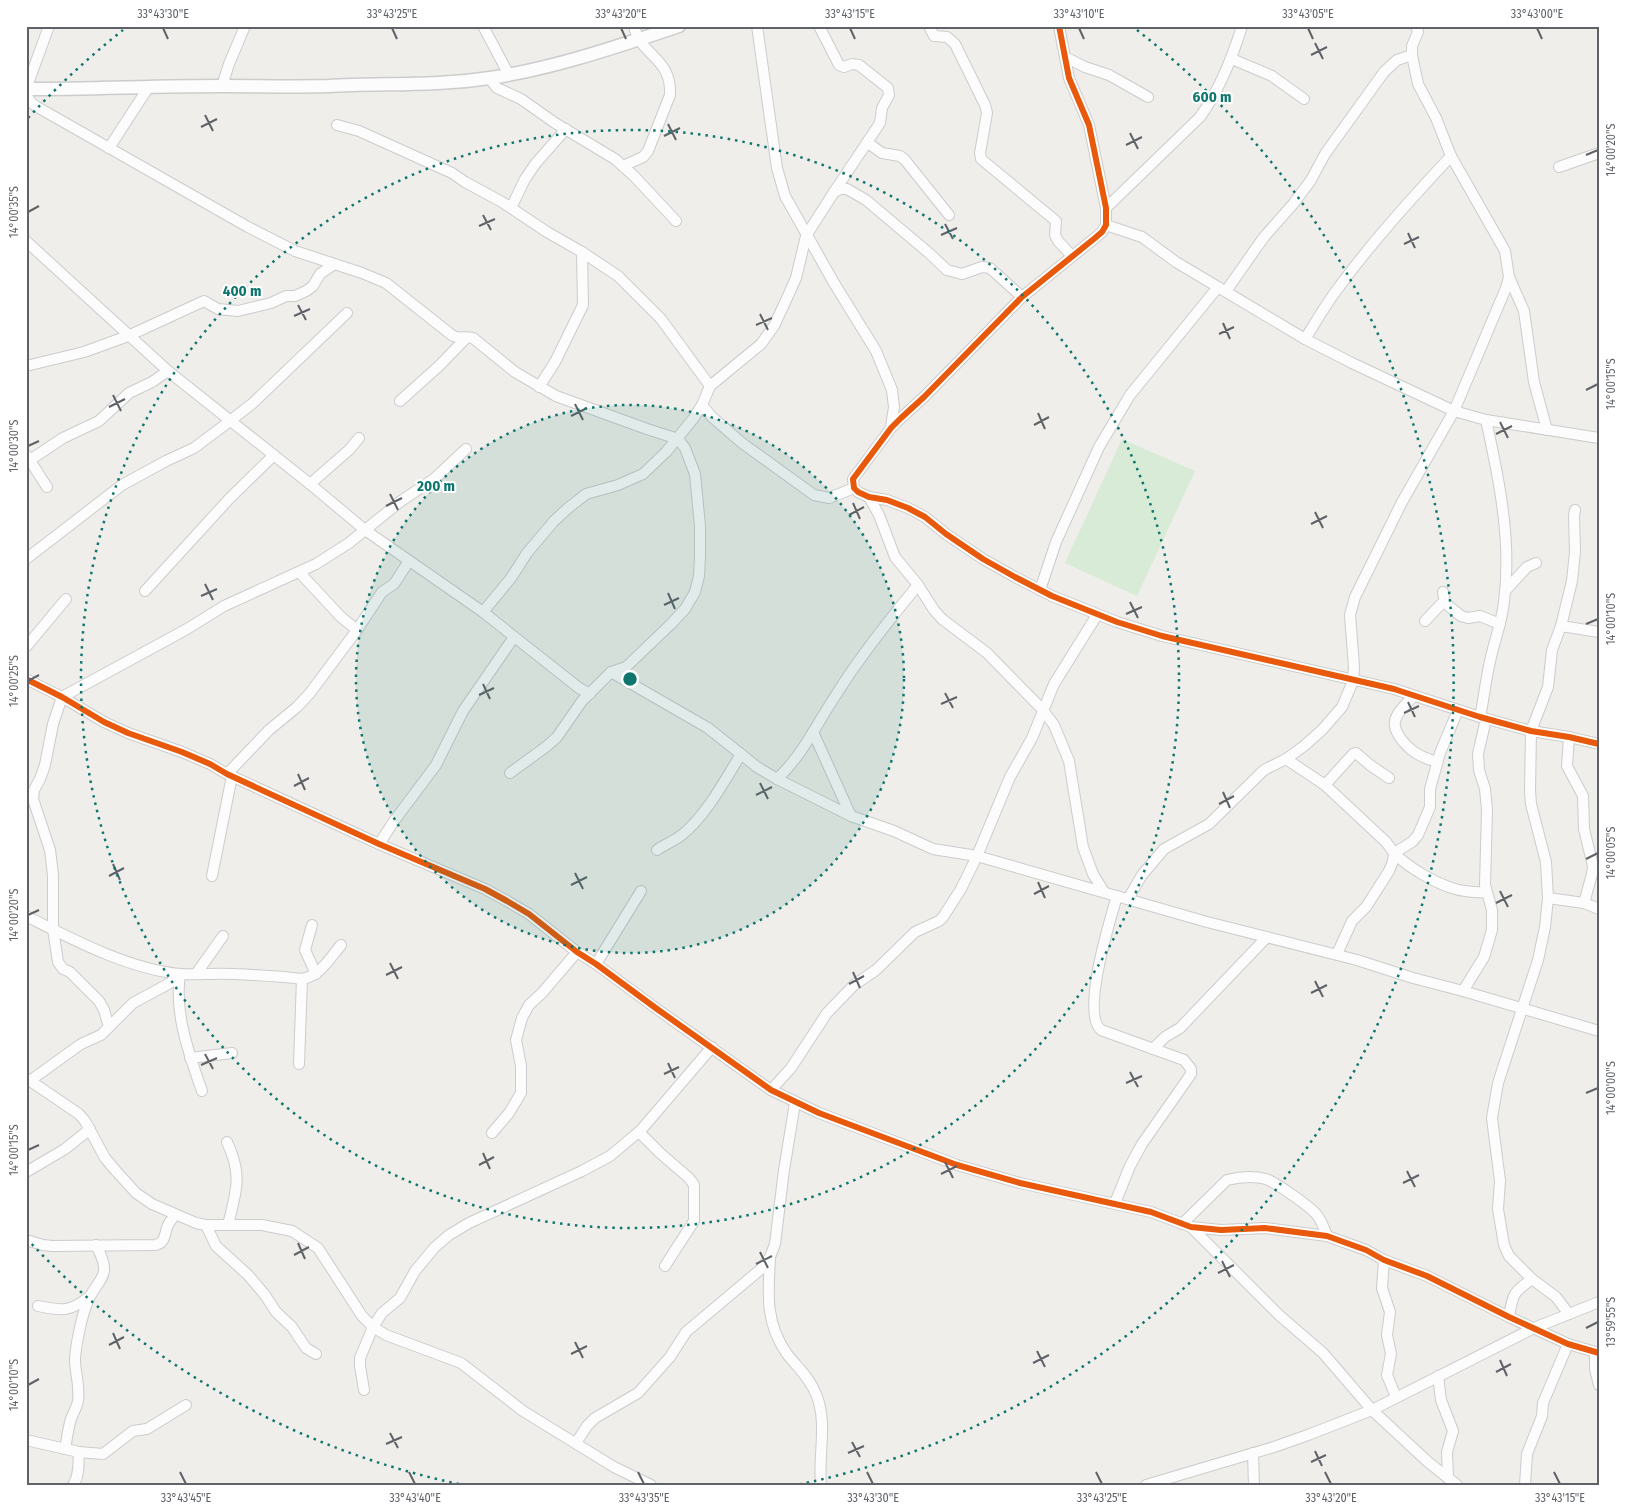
<svg xmlns="http://www.w3.org/2000/svg" width="1625" height="1511" viewBox="0 0 1625 1511" font-family="'Fira Sans Condensed',sans-serif">
  <rect width="100%" height="100%" fill="#efeeea"/>
  <polygon fill="#d8ebd6" points="1122,439 1195,471 1137,596 1065,563"/>
  <g fill="none" stroke-linecap="round" stroke-linejoin="round">
    <defs>
      <g id="minor">
        <path d="M49 26 26 89C27 99 30 103 39 108L248 227 295 251 362 273 386 283 453 336C460 339 465 336 473 338L515 372 556 396 647 429 678 439 685 448 695 474 700 526V557L699 576 695 592 685 609 671 624 626 667 611 672 582 701 557 737 547 746 510 773"/>
        <polyline points="483,26 509,75"/>
        <polyline points="757,26 777,168 785,196 834,283 876,351 892,390 894,407 891,427"/>
        <polyline points="819,26 839,65 844,67 852,64 859,65 888,88 889,95 882,108 880,123 834,192"/>
        <polyline points="929,26 934,36 947,37 955,44 985,105 987,113 980,153 981,159 1056,221 1055,235 1058,241 1072,256"/>
        <polyline points="1059,26 1069,78 1089,125 1106,208 1106,225 1102,232 1095,238 1022,297 924,397 901,418 891,428 853,479 854,488 858,492 869,497 887,500 908,508 925,517 946,534 983,559 1015,577 1052,596 1117,622 1162,636 1394,689 1480,717 1531,731 1569,737 1599,744"/>
        <polyline points="1065,57 1085,67 1109,75 1148,97"/>
        <polyline points="1232,59 1272,76 1304,99"/>
        <polyline points="489,78 497,88 521,99 555,123 615,159 634,176 676,221"/>
        <polyline points="222,86 229,64 245,26"/>
        <polyline points="337,125 359,131 452,173 465,182 502,202 547,232 582,252 618,276 661,319 710,386"/>
        <polyline points="868,143 882,153 900,156 905,160 949,215"/>
        <polyline points="109,148 148,88"/>
        <path d="M623 166 643 157 648 151 670 95C672 57 640 56 634 26"/>
        <polyline points="1559,167 1599,153"/>
        <polyline points="511,208 525,179 536,163 566,129"/>
        <path d="M1106 208 1200 117C1220 89 1232 59 1242 26"/>
        <polyline points="1106,225 1142,237 1176,262 1305,339 1352,363 1454,411 1486,420 1599,438"/>
        <polyline points="26,241 168,371 310,484 365,530 483,612 579,688 590,694"/>
        <polyline points="1509,277 1524,311 1534,382 1547,430"/>
        <polyline points="1226,291 1264,237 1294,203 1311,180 1325,154 1384,72 1397,60 1412,55"/>
        <path d="M1305 339C1315 323 1325 306 1336 291 1371 243 1411 199 1451 156"/>
        <polyline points="26,366 84,352 128,336 204,301 218,309 238,311 271,303 286,296 295,296 306,291 313,286 320,274 333,265"/>
        <polyline points="539,387 555,362 583,305 582,252"/>
        <polyline points="400,401 440,365 466,338"/>
        <polyline points="702,405 712,417 742,443 814,495 829,498 854,488"/>
        <polyline points="27,456 47,487"/>
        <polyline points="30,460 63,438 99,421 129,393 152,382 168,371"/>
        <polyline points="310,484 349,450 359,438"/>
        <polyline points="869,497 879,515 895,557 918,585 934,610 942,619 987,653 1042,709 1054,725 1069,761 1083,847 1093,874 1104,892"/>
        <polyline points="26,559 122,485 166,461 194,448 230,421 253,403 347,313"/>
        <polyline points="300,573 341,617 357,630"/>
        <polyline points="1040,590 1056,542 1099,447 1130,395 1218,287"/>
        <polyline points="145,591 229,499 274,455"/>
        <polyline points="1505,591 1527,567 1536,563"/>
        <polyline points="1443,592 1445,603 1461,616 1468,618 1480,616 1500,624"/>
        <polyline points="483,612 511,578 527,553 554,521 567,509 586,494 618,485 643,474 666,452 693,419 702,405 710,386 761,344 774,326 787,298 796,278 806,236 834,192 841,189 847,189 866,200 929,253 947,270 962,274 982,267 990,268 1022,297"/>
        <polyline points="1425,621 1441,604 1445,603"/>
        <polyline points="1561,626 1599,632"/>
        <polyline points="26,647 66,599"/>
        <polyline points="611,672 708,728 757,767 777,779 851,816 894,831 933,849 977,856 1207,922 1357,960 1413,978 1463,991 1599,1031"/>
        <polyline points="26,679 62,697 104,722 128,733 182,752 210,764 227,774 379,844 485,889 507,901 529,914 577,952 596,964 657,1009 771,1090 819,1113 957,1165 1020,1183 1151,1212 1191,1227 1221,1230 1265,1228 1327,1236 1366,1250 1384,1260 1427,1276 1509,1317 1568,1344 1599,1353"/>
        <path d="M1414 696C1408 702 1397 711 1395 721 1394 726 1396 731 1399 736 1409 751 1420 757 1437 762"/>
        <path d="M1458 710 1440 753 1430 789V807L1418 835 1412 842 1394 853C1409 868 1435 883 1455 889 1465 892 1476 892 1486 893"/>
        <path d="M1480 717C1484 698 1486 677 1491 657 1495 639 1502 621 1504 602 1512 541 1499 479 1486 420"/>
        <polyline points="813,732 851,816"/>
        <polyline points="1569,737 1567,766 1583,796 1584,829 1593,866 1592,874 1584,903"/>
        <polyline points="1286,759 1325,785 1386,842 1394,853 1393,861 1389,871 1366,907 1352,921 1337,954"/>
        <polyline points="227,774 269,730 297,707 310,693 357,630 382,592 394,584 409,561"/>
        <path d="M777 779C803 755 817 723 836 695 860 656 889 620 918 585"/>
        <polyline points="1325,785 1353,754 1356,753 1370,765 1389,778"/>
        <polyline points="379,844 394,821 436,765 463,711 514,637"/>
        <path d="M657 850C665 844 675 841 683 834 707 814 725 780 741 754"/>
        <polyline points="212,876 232,776"/>
        <polyline points="1548,898 1584,903 1599,909"/>
        <polyline points="1128,899 1142,875 1164,849 1209,824 1264,770 1286,759 1304,746 1322,730 1342,707 1353,681 1354,667 1350,615 1355,597 1402,502 1454,411 1506,288 1509,277 1505,251 1451,156 1436,118 1418,84 1412,55 1412,46 1418,32 1416,26"/>
        <path d="M26 916C72 939 128 969 180 974 197 975 215 973 233 974 256 975 279 976 302 979"/>
        <polyline points="312,925 305,950 316,974"/>
        <polyline points="596,964 641,891"/>
        <path d="M180 974C174 1013 189 1054 202 1091"/>
        <polyline points="196,974 223,936"/>
        <polyline points="1463,991 1484,957 1492,930 1492,910 1485,885 1487,810 1485,789 1479,770 1478,754 1486,719"/>
        <polyline points="109,1027 104,1010 99,1001 70,972 63,969 58,962 53,929 53,875 50,850 33,799 34,790 40,779 45,765 53,724 62,697 187,629 224,606 316,564 349,543 401,501 434,479 466,449"/>
        <polyline points="1153,1049 1165,1037 1180,1028 1266,938"/>
        <polyline points="190,1058 232,1053"/>
        <path d="M299 1064 302 979C320 976 330 958 341 945"/>
        <polyline points="26,1078 79,1114 85,1121 105,1158 116,1171 136,1193 152,1204 196,1223 206,1225 262,1225 292,1231 318,1248 362,1316 373,1327 386,1335 461,1363 523,1411 614,1467 651,1485"/>
        <polyline points="31,1080 81,1044 101,1035 133,1003 170,983 180,974"/>
        <polyline points="771,1090 791,1068 827,1013 854,985 876,970 915,932 939,921 943,917 961,889 977,856 1010,777 1032,738 1054,684 1097,615"/>
        <polyline points="639,1132 660,1153 689,1178 694,1185 694,1221 665,1266"/>
        <polyline points="492,1133 509,1113 521,1093 521,1066 516,1040 522,1018 529,1005 542,993 577,952"/>
        <path d="M227 1142C243 1176 236 1191 228 1225"/>
        <polyline points="26,1172 65,1149 90,1129"/>
        <path d="M1115 1203 1130 1166 1142 1144 1191 1074V1069L1184 1060 1101 1030C1081 1013 1110 920 1117 896"/>
        <path d="M1182 1224 1227 1180C1239 1177 1254 1176 1266 1179 1275 1182 1311 1207 1317 1215 1322 1221 1324 1229 1327 1236"/>
        <polyline points="206,1225 216,1246 248,1275 265,1295 276,1312 292,1327 306,1348 316,1354"/>
        <polyline points="1191,1227 1279,1315 1323,1353 1372,1410 1428,1462 1457,1485"/>
        <path d="M26 1240 43 1245 52 1246 155 1245C166 1243 164 1234 168 1225 170 1221 173 1218 175 1215"/>
        <path d="M770 1258C768 1293 765 1323 787 1354 797 1367 810 1378 816 1394 828 1422 818 1455 821 1485"/>
        <polyline points="1384,1260 1382,1288 1390,1312 1387,1335 1391,1354 1387,1375 1396,1397"/>
        <path d="M38 1306C62 1311 71 1312 90 1296"/>
        <polyline points="1569,1314 1556,1297 1532,1279 1509,1256 1504,1245 1498,1209 1500,1181 1492,1118 1498,1083 1538,960 1545,927 1548,898 1546,862 1531,804 1530,791 1531,731 1548,687 1552,650 1561,626 1572,581 1575,552 1574,516 1575,510"/>
        <path d="M1509 1317C1513 1293 1513 1293 1532 1279"/>
        <polyline points="1595,1352 1595,1369 1599,1385"/>
        <polyline points="1438,1376 1441,1400 1453,1431 1447,1452 1448,1478"/>
        <polyline points="364,1390 360,1366 360,1358 373,1327 382,1313 400,1298 415,1271 435,1247 449,1235 469,1223 582,1171 610,1156 641,1130 712,1047"/>
        <polyline points="26,1440 79,1452 103,1454 133,1431 147,1429 186,1405"/>
        <polyline points="576,1443 587,1426 595,1418 638,1393 670,1357 686,1332 761,1269 770,1257 775,1244 784,1170 795,1103"/>
        <path d="M65 1449C67 1439 68 1428 71 1419 73 1413 77 1407 78 1401 80 1386 75 1373 75 1359 76 1344 81 1320 86 1306 96 1276 115 1281 96 1245"/>
        <polyline points="1253,1453 1254,1485"/>
        <path d="M73 1485C80 1476 78 1462 79 1452"/>
        <polyline points="1146,1485 1274,1447 1308,1435 1372,1410 1534,1328 1599,1302"/>
        <polyline points="1525,1485 1527,1454 1542,1416 1543,1403 1568,1344"/>
      </g>
      <path id="tertiary" d="M26 89C92 89 157 86 222 86 258 86 293 87 328 86 382 83 436 86 490 78 555 68 616 47 679 26"/>
    </defs>
    <use href="#minor" stroke="#cbcccc" stroke-width="12"/>
    <use href="#tertiary" stroke="#cbcccc" stroke-width="15"/>
    <use href="#minor" stroke="#fdfcfc" stroke-width="10"/>
    <use href="#tertiary" stroke="#fdfcfc" stroke-width="12"/>
    <defs>
      <g id="cycleway">
        <polyline points="1059,26 1069,78 1089,125 1106,208 1106,225 1102,232 1095,238 1022,297 924,397 901,418 891,428 853,479 854,488 858,492 869,497 887,500 908,508 925,517 946,534 983,559 1015,577 1052,596 1117,622 1162,636 1394,689 1480,717 1531,731 1569,737 1599,744"/>
        <polyline points="26,679 62,697 104,722 128,733 182,752 210,764 227,774 379,844 485,889 507,901 529,914 577,952 596,964 657,1009 771,1090 819,1113 957,1165 1020,1183 1151,1212 1191,1227 1221,1230 1265,1228 1327,1236 1366,1250 1384,1260 1427,1276 1509,1317 1568,1344 1599,1353"/>
      </g>
    </defs>
    <use href="#cycleway" stroke="#fff" stroke-width="9"/>
    <use href="#cycleway" stroke="#e8590c" stroke-width="6"/>
  </g>
  <path fill="none" stroke="#5f6368" stroke-width="2" d="M163 28 168 39M392 28 397 39M621 28 626 39M850 28 855 39M1079 28 1084 39M1308 28 1313 39M1537 28 1542 39M1315 43 1323 59M1311 55 1327 47M205 115 213 131M668 124 676 140M201 127 217 119M1130 133 1138 149M664 136 680 128M1126 145 1142 137M1586 155 1598 150M28 212 39 206M483 215 491 230M945 224 953 239M479 226 495 219M1408 233 1415 248M941 235 957 228M1404 244 1419 237M298 305 306 320M760 314 768 330M294 316 310 309M1223 323 1230 339M756 325 772 318M1219 334 1234 327M1586 390 1598 384M113 395 121 411M575 404 583 420M109 407 125 399M1038 413 1045 429M571 416 587 408M1500 422 1508 438M1034 425 1049 417M1496 434 1512 426M28 446 39 441M390 494 398 510M853 503 860 519M386 506 402 498M1315 512 1323 528M849 515 864 507M1311 524 1327 516M205 584 213 600M668 593 675 609M201 596 217 589M1130 602 1138 618M664 605 679 598M1126 614 1142 607M1586 624 1598 619M28 681 39 675M483 684 490 699M945 693 953 708M479 695 494 688M1408 702 1415 717M941 704 957 697M1404 713 1419 706M298 774 305 790M760 783 768 799M294 786 309 778M1223 792 1230 808M756 795 772 787M1219 804 1234 796M1586 859 1598 853M113 864 120 880M575 873 583 889M109 876 124 868M1038 882 1045 898M571 885 587 877M1500 891 1508 907M1034 894 1049 886M1496 903 1512 895M28 915 39 910M390 963 398 979M853 972 860 988M386 975 402 967M1315 981 1323 997M849 984 864 976M1311 993 1327 985M205 1054 213 1069M668 1063 675 1078M201 1065 217 1058M1130 1072 1138 1087M664 1074 679 1067M1126 1083 1142 1076M1586 1093 1598 1088M28 1150 39 1145M483 1153 490 1169M945 1162 953 1178M479 1165 494 1157M1407 1171 1415 1187M941 1174 957 1166M1403 1183 1419 1175M298 1243 305 1259M760 1252 768 1268M294 1255 309 1247M1222 1261 1230 1277M756 1264 772 1256M1218 1273 1234 1265M1586 1328 1598 1322M113 1333 120 1349M575 1342 583 1358M109 1345 124 1337M1037 1351 1045 1367M571 1354 587 1346M1500 1360 1507 1376M1033 1363 1049 1355M1496 1372 1511 1364M28 1385 39 1379M390 1433 398 1448M852 1442 860 1457M386 1444 402 1437M1315 1451 1322 1466M848 1453 864 1446M1311 1462 1326 1455M180 1472 186 1484M409 1472 415 1484M638 1472 644 1484M867 1472 873 1484M1096 1472 1102 1484M1325 1472 1331 1484M1554 1472 1560 1484"/>
  <circle cx="630" cy="679" r="274" fill="#0f766e" fill-opacity=".12"/>
  <g fill="none" stroke="#0f766e" stroke-width="2.5" stroke-dasharray="2.5 5">
    <circle cx="630" cy="679" r="274"/>
    <circle cx="630" cy="679" r="549"/>
    <path d="M459 1484A823 823 0 0 1 28 1240M28 118A823 823 0 0 1 123 30M1137 30A823 823 0 0 1 801 1484"/>
  </g>
  <circle cx="630" cy="679" r="8" fill="#0f766e" stroke="#fff" stroke-width="2.5"/>
  <g font-size="15" text-anchor="middle" font-weight="bold" fill="#0f766e" stroke="#fff" stroke-width="4" stroke-linejoin="round" paint-order="stroke">
    <text x="1212" y="102">600 m</text>
    <text x="242" y="296">400 m</text>
    <text x="436" y="491">200 m</text>
  </g>
  <rect width="1625" height="1511" fill="none" stroke="#ffffff" stroke-width="55"/>
  <rect x="28" y="28" width="1570" height="1456" fill="none" stroke="#5f6368" stroke-width="2"/>
  <g font-size="12" text-anchor="middle" fill="#5f6368">
    <text x="163" y="18">33°43'30"E</text>
    <text x="392" y="18">33°43'25"E</text>
    <text x="621" y="18">33°43'20"E</text>
    <text x="850" y="18">33°43'15"E</text>
    <text x="1079" y="18">33°43'10"E</text>
    <text x="1308" y="18">33°43'05"E</text>
    <text x="1537" y="18">33°43'00"E</text>
    <text transform="translate(1611 150) rotate(-90)" y="4">14°00'20"S</text>
    <text transform="translate(14 212) rotate(-90)" y="4">14°00'35"S</text>
    <text transform="translate(1611 384) rotate(-90)" y="4">14°00'15"S</text>
    <text transform="translate(14 446) rotate(-90)" y="4">14°00'30"S</text>
    <text transform="translate(1611 619) rotate(-90)" y="4">14°00'10"S</text>
    <text transform="translate(14 681) rotate(-90)" y="4">14°00'25"S</text>
    <text transform="translate(1611 853) rotate(-90)" y="4">14°00'05"S</text>
    <text transform="translate(14 915) rotate(-90)" y="4">14°00'20"S</text>
    <text transform="translate(1611 1088) rotate(-90)" y="4">14°00'00"S</text>
    <text transform="translate(14 1150) rotate(-90)" y="4">14°00'15"S</text>
    <text transform="translate(1611 1322) rotate(-90)" y="4">13°59'55"S</text>
    <text transform="translate(14 1385) rotate(-90)" y="4">14°00'10"S</text>
    <text x="186" y="1502">33°43'45"E</text>
    <text x="415" y="1502">33°43'40"E</text>
    <text x="644" y="1502">33°43'35"E</text>
    <text x="873" y="1502">33°43'30"E</text>
    <text x="1102" y="1502">33°43'25"E</text>
    <text x="1331" y="1502">33°43'20"E</text>
    <text x="1560" y="1502">33°43'15"E</text>
  </g>
</svg>
